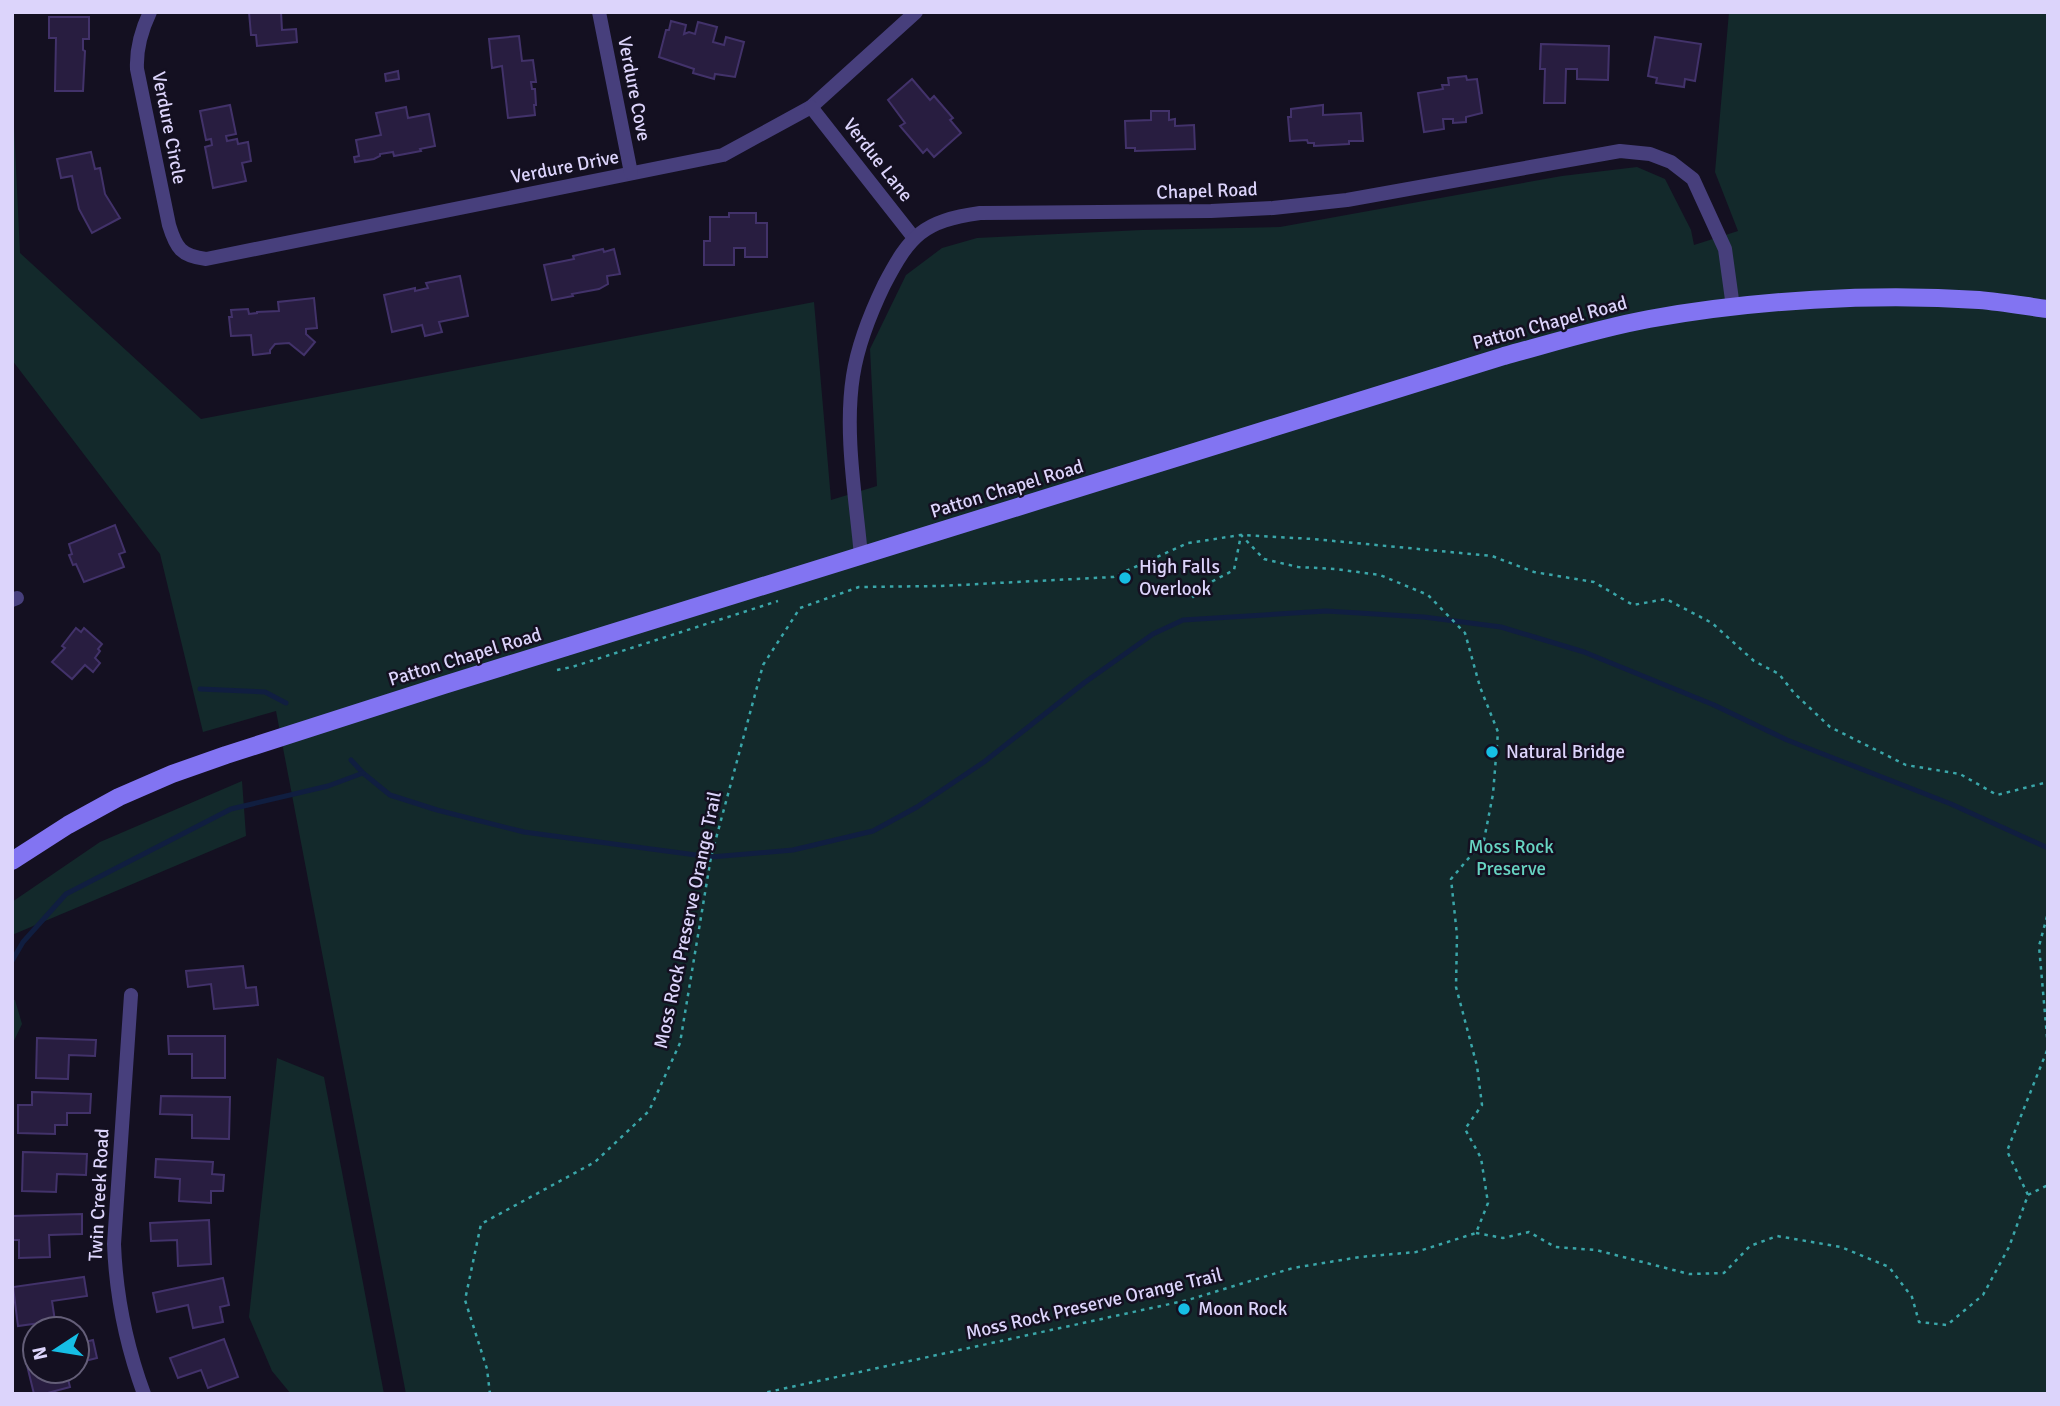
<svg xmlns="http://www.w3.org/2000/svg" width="2060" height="1406" viewBox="0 0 2060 1406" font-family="Signika,sans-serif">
  <rect width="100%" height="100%" fill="#141021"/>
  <g fill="#13292b">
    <polygon points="1729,12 2048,12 2048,1394 406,1394 276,711 203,732 160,554 12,360 12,83 20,253 201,419 814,302 831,500 877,486 870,349 906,275 942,248 977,238 1142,230 1280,227 1562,176 1637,167 1665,179 1691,230 1694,245 1738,231 1715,172"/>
    <polygon points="242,781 246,836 12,935 12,902 100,842"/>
    <polygon points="12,999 15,1000 22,1024 12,1045"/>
    <polygon points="277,1058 324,1077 384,1394 291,1394 272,1371 249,1317"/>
  </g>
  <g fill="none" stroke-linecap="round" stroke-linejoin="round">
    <g stroke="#101e40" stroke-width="5">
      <polyline points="200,689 265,692 286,703"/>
      <polyline points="351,760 363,773 390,795 437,810 524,832 711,857 793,850 873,831 917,807 984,762 1084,683 1153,634 1183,620 1326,611 1424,617 1501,627 1584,652 1714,705 1787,740 1951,804 2048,848"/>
      <polyline points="12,961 23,942 66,894 231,809 328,786 363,773"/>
    </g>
  </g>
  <g fill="#281d40" stroke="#42326a" stroke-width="2">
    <polygon points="249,12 281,12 282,30 296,29 297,42 257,46 256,35 251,35"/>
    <polygon points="49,17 89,17 89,39 83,39 83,50 85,51 83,91 55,91 56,38 49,38"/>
    <polygon points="671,21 686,25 684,34 689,32 695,34 698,22 717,27 713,42 724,45 726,37 744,42 735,77 715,74 714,79 693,73 694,69 659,57 666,30 669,30"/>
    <polygon points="519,36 522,61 533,60 536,82 531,82 532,89 535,89 536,105 534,105 535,115 508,118 502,66 492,68 489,39"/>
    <polygon points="1655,37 1701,44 1695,81 1685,79 1684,87 1656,83 1657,78 1648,76"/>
    <polygon points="1541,44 1609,46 1608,80 1577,79 1577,69 1566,69 1565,103 1544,103 1545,69 1540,69"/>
    <polygon points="398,71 399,79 386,81 385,74"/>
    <polygon points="1466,76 1467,80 1477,79 1482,113 1466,117 1466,122 1453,123 1453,119 1443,119 1444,129 1424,132 1418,93 1443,89 1442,85 1449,85 1448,78"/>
    <polygon points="912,79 930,100 934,96 953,118 950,120 961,133 934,157 927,149 923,153 900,126 905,123 888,100"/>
    <polygon points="230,105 236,134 226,136 227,141 237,139 238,144 248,142 251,161 242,163 246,181 213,188 205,147 212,145 211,139 206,140 200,111"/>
    <polygon points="1323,105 1323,115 1361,113 1363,141 1349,141 1349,144 1314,146 1314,143 1308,143 1307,140 1290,141 1288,117 1291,117 1291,109"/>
    <polygon points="406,107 408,118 429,114 435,146 420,149 421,151 394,156 393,152 380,154 380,156 374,159 355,162 354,157 359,156 356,140 381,135 376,113"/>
    <polygon points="1151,111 1169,111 1169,120 1175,119 1175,126 1194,125 1195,149 1135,151 1135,148 1126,148 1125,121 1151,120"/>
    <polygon points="91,152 95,169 100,168 105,194 120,218 92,233 79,209 72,176 61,178 57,159"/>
    <polygon points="729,213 756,213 756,223 767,223 767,257 745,257 745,248 734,248 734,265 704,265 704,241 710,241 710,217 729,217"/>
    <polygon points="603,249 604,252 614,249 620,274 607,276 608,284 599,289 572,294 573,296 552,300 544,265 574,259 573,256"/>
    <polygon points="460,276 468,316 439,322 442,332 425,336 422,325 392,332 384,295 415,288 415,291 428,288 426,283"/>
    <polygon points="314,298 317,328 306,329 306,334 315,342 304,355 289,343 275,344 270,350 270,353 253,355 251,335 231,336 229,317 232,317 231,310 248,309 249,314 257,313 257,312 279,311 278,302"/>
    <polygon points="115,525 125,552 119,554 124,567 84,582 76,564 73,565 69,555 72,554 69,544"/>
    <polygon points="76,628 81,632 84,628 102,644 98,649 100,651 95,658 100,663 93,672 85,665 72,679 52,662 65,648 62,646"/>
    <polygon points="243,966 246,988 256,987 258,1005 214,1009 211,984 188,987 186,971"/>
    <polygon points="168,1036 225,1036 225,1078 192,1078 192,1054 169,1054"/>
    <polygon points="37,1038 96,1040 95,1056 69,1055 68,1079 36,1078"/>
    <polygon points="32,1092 91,1094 90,1113 67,1113 67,1125 55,1125 55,1134 18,1133 18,1105 32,1105"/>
    <polygon points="161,1096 230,1097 229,1139 192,1138 192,1115 160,1114"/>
    <polygon points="23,1152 87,1154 86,1175 57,1174 56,1192 22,1191"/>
    <polygon points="156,1159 213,1162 212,1174 224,1175 223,1191 211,1191 211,1203 179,1201 180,1179 155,1177"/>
    <polygon points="82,1214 82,1234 49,1235 50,1257 19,1258 19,1240 12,1240 12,1216"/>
    <polygon points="209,1220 211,1264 178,1266 177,1240 151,1241 150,1223"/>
    <polygon points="84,1277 87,1296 52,1301 55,1321 18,1326 13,1287"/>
    <polygon points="223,1278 229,1305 220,1307 223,1322 193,1328 188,1305 157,1312 153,1293"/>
    <polygon points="224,1339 238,1377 208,1388 201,1370 178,1378 170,1358"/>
    <polygon points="93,1340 97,1358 77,1363 77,1344"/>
    <polygon points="35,1355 35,1371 66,1371 70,1387 44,1394 34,1394 25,1357"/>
  </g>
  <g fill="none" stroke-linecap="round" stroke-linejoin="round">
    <g stroke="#3aa6a9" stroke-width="2.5" stroke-dasharray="3.5 5" stroke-linecap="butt">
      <polyline points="557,670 572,667 778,601"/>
      <polyline points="2028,1195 2048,1185"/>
      <polyline points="1476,1233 1503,1238 1529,1232 1555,1247 1596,1250 1689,1274 1724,1273 1750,1246 1777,1236 1841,1247 1889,1267 1912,1297 1919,1322 1947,1325 1983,1295 2009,1247 2028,1195 2007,1151 2048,1048 2039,946 2048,913"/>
      <polyline points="490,1394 487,1369 465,1300 481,1224 595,1162 649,1111 680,1043 711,857 763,665 800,608 859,587 940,586 1113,577 1188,543 1241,535 1313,539 1492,556 1534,572 1594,582 1633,605 1666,599 1712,623 1754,661 1779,674 1794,693 1830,727 1906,765 1960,774 1997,795 2048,782"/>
      <polyline points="759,1394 1188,1300 1293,1268 1360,1257 1416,1252 1476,1233 1488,1203 1481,1158 1465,1129 1482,1105 1477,1066 1456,987 1457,935 1451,879 1484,840 1493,794 1498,732 1480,687 1465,633 1428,595 1380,575 1335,569 1298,567 1264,559 1241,535 1234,570 1213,581 1189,600"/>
    </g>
    <g stroke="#473f7c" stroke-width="14">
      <path d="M150 12C141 31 136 48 137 69L169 225C176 248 181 256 206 259L723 155 811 107 916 12"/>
      <polyline points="599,12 631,173"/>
      <polyline points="811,107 914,238"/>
      <path d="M861 556C856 499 844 433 853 376 858 344 870 314 884 285 910 235 923 221 980 213L1211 211 1273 208 1347 200 1620 151 1650 154 1671 162 1693 179 1725 249 1733 307"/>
      <polyline points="12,600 17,598"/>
      <path d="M131 995 114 1244C116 1296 126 1345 144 1394"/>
    </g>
    <path stroke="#8274f2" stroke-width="18" d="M12 861 68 825 119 797 172 774 226 755 444 685 1504 356C1552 343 1600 328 1649 319 1754 300 1873 293 1979 300 2002 302 2025 306 2048 309"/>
  </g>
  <g fill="#16bee5" stroke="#141021" stroke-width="2.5">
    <circle cx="1125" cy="578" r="7"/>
    <circle cx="1492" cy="752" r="7"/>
    <circle cx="1184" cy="1309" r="7"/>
  </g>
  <g text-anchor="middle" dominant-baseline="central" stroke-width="5" stroke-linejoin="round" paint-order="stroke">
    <g font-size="19" fill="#dcd4fb" stroke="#141021">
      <text transform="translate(634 89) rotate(79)">Verdure Cove</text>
      <text transform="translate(169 128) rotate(79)">Verdure Circle</text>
      <text transform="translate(878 160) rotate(52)">Verdue Lane</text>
      <text transform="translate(565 167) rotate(-11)">Verdure Drive</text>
      <text transform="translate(1207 191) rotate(-2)">Chapel Road</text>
      <text transform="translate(1550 323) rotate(-15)">Patton Chapel Road</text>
      <text transform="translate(1007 489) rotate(-17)">Patton Chapel Road</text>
      <text transform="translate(465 657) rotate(-17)">Patton Chapel Road</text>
      <text transform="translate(688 920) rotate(-78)">Moss Rock Preserve Orange Trail</text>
      <text transform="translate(99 1195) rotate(-87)">Twin Creek Road</text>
      <text transform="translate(1094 1304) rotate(-13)">Moss Rock Preserve Orange Trail</text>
    </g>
    <g font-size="19" fill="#dcd4fb" stroke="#141021" text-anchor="start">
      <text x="1139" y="567">High Falls<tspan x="1139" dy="22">Overlook</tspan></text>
      <text x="1506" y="752">Natural Bridge</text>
      <text x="1198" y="1309">Moon Rock</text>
    </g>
    <g font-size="19" fill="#67d4c2" stroke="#141021">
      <text x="1511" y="847">Moss Rock<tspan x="1511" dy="22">Preserve</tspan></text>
    </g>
  </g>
  <rect width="2060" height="1406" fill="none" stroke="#dcd4fb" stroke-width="28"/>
  <g transform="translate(56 1350) rotate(258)"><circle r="33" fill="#141021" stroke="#645e78" stroke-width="2"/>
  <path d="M0-5L12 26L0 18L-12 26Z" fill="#16bee5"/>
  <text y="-10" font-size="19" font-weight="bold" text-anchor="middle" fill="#dcd4fb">N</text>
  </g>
</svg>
